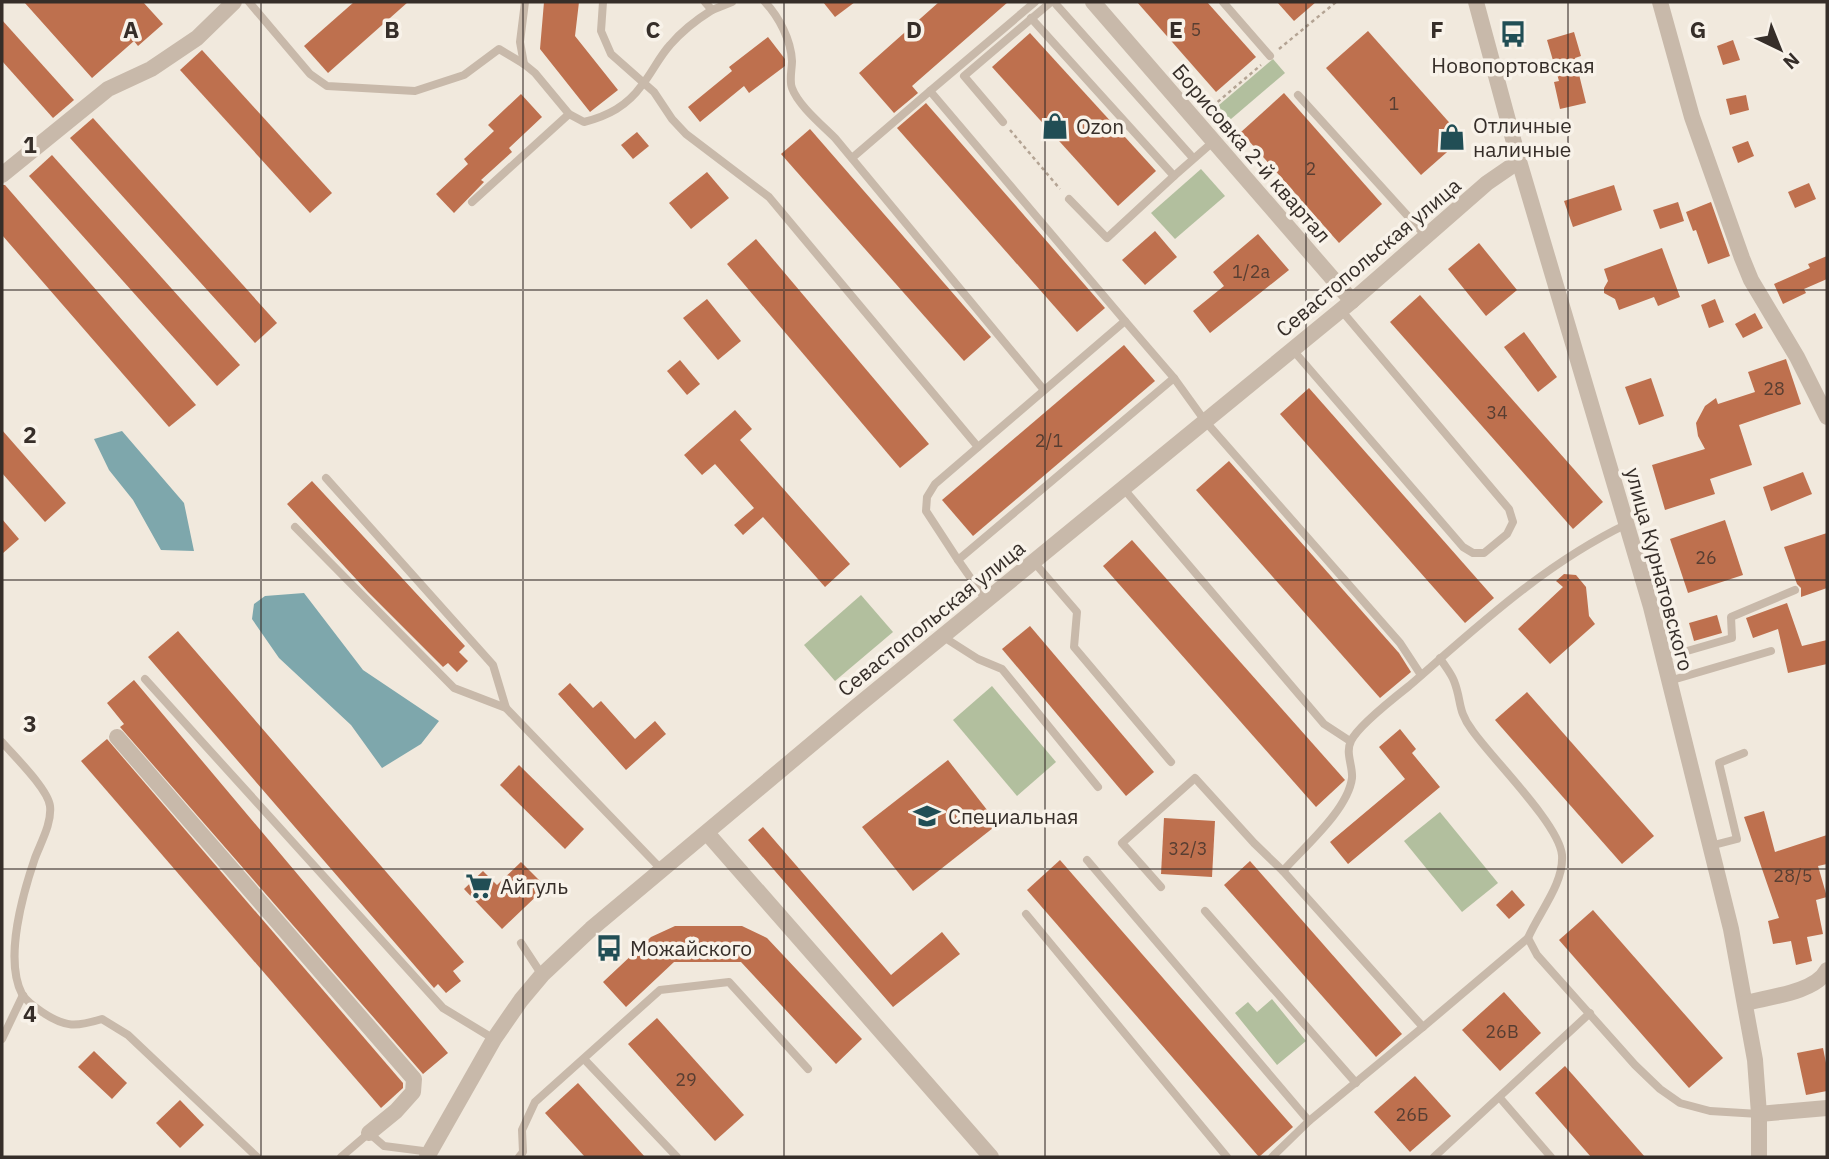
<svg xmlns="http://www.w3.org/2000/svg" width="1829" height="1159" viewBox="0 0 1829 1159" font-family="'IBM Plex Sans',sans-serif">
  <rect width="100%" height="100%" fill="#f1e9dd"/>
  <g fill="#b2bf9e">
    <polygon points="1273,59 1285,73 1224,125 1212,111"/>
    <polygon points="1201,169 1225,196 1175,239 1151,213"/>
    <polygon points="861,595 893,632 835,681 804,645"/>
    <polygon points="992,686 1056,762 1017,796 953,720"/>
    <polygon points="1440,812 1498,883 1462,912 1404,841"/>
    <polygon points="1272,999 1306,1041 1277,1065 1235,1013 1248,1002 1257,1012"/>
  </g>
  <g fill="#7ea7ac">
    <polygon points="122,431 184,503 194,551 161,550 133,500 109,470 94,439"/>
    <polygon points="304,593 363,670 439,721 421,744 382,768 351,725 279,658 252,619 254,604 265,596"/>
  </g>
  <g fill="#be704e">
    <polygon points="24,2 143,2 163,24 138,46 134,41 92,78"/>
    <polygon points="354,2 408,2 328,73 304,46"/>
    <polygon points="544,2 579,2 575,36 618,90 590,112 540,49"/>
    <polygon points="823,2 855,2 835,17"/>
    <polygon points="939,2 1008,2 912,86 918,93 894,113 859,73"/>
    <polygon points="1137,2 1207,2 1256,57 1216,92"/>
    <polygon points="1277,2 1316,2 1294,21"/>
    <polygon points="2,20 74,100 53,118 2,61"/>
    <polygon points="1368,31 1463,138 1421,175 1326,68"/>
    <polygon points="1574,32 1581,56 1575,58 1586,103 1560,109 1554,82 1559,81 1547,40"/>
    <polygon points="1030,33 1156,171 1118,206 992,67"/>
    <polygon points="768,37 785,59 785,66 749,93 744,86 700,122 688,107 732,71 729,67"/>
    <polygon points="1733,40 1740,60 1723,65 1717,46"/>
    <polygon points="202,50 332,193 310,213 180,70"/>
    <polygon points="1284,93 1382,204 1339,243 1241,132"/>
    <polygon points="521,94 542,117 509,148 512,152 481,180 484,182 454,213 436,194 468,164 464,159 494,131 488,125"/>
    <polygon points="1746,95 1749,110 1730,115 1726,99"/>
    <polygon points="926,103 1105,308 1077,332 897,128"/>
    <polygon points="93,118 277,323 255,343 70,138"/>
    <polygon points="810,129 991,337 964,361 781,154"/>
    <polygon points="637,132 649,146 633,159 621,145"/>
    <polygon points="1748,141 1754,156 1738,163 1732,147"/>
    <polygon points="52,155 240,365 217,386 29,176"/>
    <polygon points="707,172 729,198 691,229 669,203"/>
    <polygon points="1809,183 1816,199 1795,208 1788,192"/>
    <polygon points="2,185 5,185 196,405 169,427 2,235"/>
    <polygon points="1614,185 1622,210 1573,227 1564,201"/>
    <polygon points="1678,202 1684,221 1660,229 1653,210"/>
    <polygon points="1711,202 1730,256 1708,264 1696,230 1693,231 1686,212"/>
    <polygon points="1155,231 1177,257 1145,285 1122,260"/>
    <polygon points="1258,234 1289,270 1210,333 1193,311 1224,286 1213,272"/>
    <polygon points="756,239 929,444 900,468 727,264"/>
    <polygon points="1479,243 1517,290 1486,316 1448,269"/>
    <polygon points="1662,248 1680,297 1658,306 1654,297 1619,310 1615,299 1604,293 1604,288 1608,281 1604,269"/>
    <polygon points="1827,256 1827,279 1804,289 1806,293 1783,304 1774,284 1810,268 1808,264"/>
    <polygon points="1420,295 1603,502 1573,529 1390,322"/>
    <polygon points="707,299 741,341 718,360 683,318"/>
    <polygon points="1715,299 1724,322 1709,328 1701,305"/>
    <polygon points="1755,313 1763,328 1743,338 1735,324"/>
    <polygon points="1524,332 1557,377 1538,392 1504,347"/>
    <polygon points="1124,345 1155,381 973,536 942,500"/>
    <polygon points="1786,359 1801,404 1739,425 1752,465 1710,479 1715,494 1665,510 1652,465 1705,449 1698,436 1696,423 1705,406 1716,398 1718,404 1755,392 1748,372"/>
    <polygon points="680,360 700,384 687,395 667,371"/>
    <polygon points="1651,378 1664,416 1639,425 1625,387"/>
    <polygon points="1309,388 1494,598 1465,623 1280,414"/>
    <polygon points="735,410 752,429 740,440 850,564 825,587 763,517 743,535 734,525 754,508 715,464 702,475 684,455"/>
    <polygon points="2,430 66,503 45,522 2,473"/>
    <polygon points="1229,461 1399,653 1411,672 1380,698 1196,490"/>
    <polygon points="1803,472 1812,494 1771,511 1763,487"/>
    <polygon points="312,481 465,646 459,652 468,661 457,672 448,663 443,667 368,592 287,504"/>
    <polygon points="2,519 19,539 2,554"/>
    <polygon points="1725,520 1743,575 1688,593 1670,539"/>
    <polygon points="1827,533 1827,588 1801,597 1801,588 1797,584 1784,547"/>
    <polygon points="1132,540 1345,780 1316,807 1103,566"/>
    <polygon points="1564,574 1576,575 1586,587 1589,616 1595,624 1550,664 1518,629 1563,587 1556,581"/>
    <polygon points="1787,603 1802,646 1827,640 1827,664 1788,673 1778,629 1753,638 1746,618"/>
    <polygon points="1717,615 1722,633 1694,641 1689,623"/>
    <polygon points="1030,626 1154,772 1126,796 1002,649"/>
    <polygon points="178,631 464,962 453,971 461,981 446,993 438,984 434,988 148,657"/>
    <polygon points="134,680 448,1053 423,1074 120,727 124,724 107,703"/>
    <polygon points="570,683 593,708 601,701 635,739 655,721 666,734 626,770 558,694"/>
    <polygon points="1527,692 1654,836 1622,864 1495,720"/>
    <polygon points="1400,729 1416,749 1412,753 1440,787 1348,864 1330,842 1405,779 1379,747"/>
    <polygon points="107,739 403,1083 403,1088 381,1108 81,761"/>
    <polygon points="948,760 998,824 913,891 862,827"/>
    <polygon points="519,765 584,829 565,849 500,785"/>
    <polygon points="1764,811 1775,852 1827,835 1827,864 1818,866 1827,897 1816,900 1823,934 1807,937 1812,961 1796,965 1791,941 1773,944 1768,921 1779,918 1744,817"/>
    <polygon points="1164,818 1215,821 1212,877 1161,874"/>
    <polygon points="763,827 891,975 942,932 960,954 893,1007 748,840"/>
    <polygon points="1060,860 1293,1127 1259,1157 1027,890"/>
    <polygon points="1250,861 1402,1034 1376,1057 1224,885"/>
    <polygon points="521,862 546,887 502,929 464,889 483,871 497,885"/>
    <polygon points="1512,890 1525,905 1509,919 1496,905"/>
    <polygon points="1593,910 1723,1058 1689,1088 1559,940"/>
    <polygon points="675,926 742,926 767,938 862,1039 836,1064 741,962 674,962 626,1007 603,982 651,937"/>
    <polygon points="1504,992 1541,1033 1500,1071 1462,1030"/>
    <polygon points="657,1018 744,1115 715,1141 628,1044"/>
    <polygon points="1823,1048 1827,1068 1827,1091 1806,1095 1797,1053"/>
    <polygon points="94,1051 127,1083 112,1099 78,1067"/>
    <polygon points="1565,1066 1645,1157 1591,1157 1535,1093"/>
    <polygon points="1415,1076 1451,1116 1410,1152 1374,1112"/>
    <polygon points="578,1083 645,1157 585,1157 545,1113"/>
    <polygon points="180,1100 204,1125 180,1148 156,1123"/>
  </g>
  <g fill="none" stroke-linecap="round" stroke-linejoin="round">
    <g stroke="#b4a494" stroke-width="2.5" stroke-dasharray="3.5 3.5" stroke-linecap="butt">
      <polyline points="1279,49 1336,2"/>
      <polyline points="1207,111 1261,65"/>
      <polyline points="1010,130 1060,189"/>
    </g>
    <g stroke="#c8b9aa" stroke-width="8">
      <polyline points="249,2 310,74 327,86 415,91 464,75 499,49 524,64 535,73 569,114"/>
      <polyline points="603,2 601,31 611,54 654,92 672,119 686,134 769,197 978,447"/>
      <path d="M765 2C779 17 791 40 792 61 792 69 789 81 792 88 798 105 822 125 835 138L1044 390"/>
      <polyline points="1035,2 930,91 1125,321"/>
      <polyline points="1054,2 1193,158"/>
      <polyline points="1223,2 1270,56"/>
      <polyline points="712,10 732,2"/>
      <polyline points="1031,18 1174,176 1214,141"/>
      <polyline points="524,64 520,42 525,2"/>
      <polyline points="1298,95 1425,235"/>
      <polyline points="1003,122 964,76 1051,2"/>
      <polyline points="852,158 930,91"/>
      <polyline points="1069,199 1107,238 1174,176"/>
      <path d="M472 202 569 114 584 122C608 116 627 106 642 85 652 73 659 57 670 45 682 31 696 20 712 10L705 2"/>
      <polyline points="1292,349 1463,547 1473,553 1484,553 1507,534 1513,522 1509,509 1341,310"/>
      <polyline points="326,478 493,665 506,708"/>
      <polyline points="1123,488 1324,724 1350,741"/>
      <polyline points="295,527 454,688 506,708 662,870"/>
      <polyline points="958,560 926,511 927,497 935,484 1125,321 1174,378"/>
      <polyline points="1033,561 1077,612 1074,647 1171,762"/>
      <polyline points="986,600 958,560 1174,378 1205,421 1400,643 1421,675"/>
      <polyline points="942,636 978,659 1002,669 1098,787"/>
      <polyline points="1663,658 1732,638 1731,617 1795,590"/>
      <polyline points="145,679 443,1008 494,1039"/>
      <polyline points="1669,681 1771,651"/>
      <path d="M2 742C14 756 48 789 50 806 52 823 41 842 35 858 23 893 4 959 22 994 26 1001 36 1008 42 1012 66 1028 76 1027 102 1019L128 1035 257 1157"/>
      <polyline points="1710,846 1737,839 1719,763 1744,753"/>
      <polyline points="1087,860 1309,1121 1272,1157"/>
      <path d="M1283 871C1304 847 1348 810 1352 778 1353 766 1345 753 1351 741 1357 727 1395 697 1409 686 1478 626 1544 564 1627 524"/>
      <polyline points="1161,887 1122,843 1195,778 1254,843 1283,871 1423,1027 1309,1121"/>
      <polyline points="1205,911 1356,1083"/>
      <polyline points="1026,914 1227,1157"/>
      <polyline points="1528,938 1537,955 1635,1065 1660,1089 1680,1103 1710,1111 1759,1114"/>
      <polyline points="521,943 542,975"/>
      <path d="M1423 1027 1528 938C1539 912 1564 884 1562 855 1559 824 1492 759 1472 730 1457 710 1462 701 1454 681 1451 673 1444 665 1440 658"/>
      <polyline points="2,1039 23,995"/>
      <polyline points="584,1059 677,1157"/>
      <polyline points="1500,1098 1551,1157"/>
      <polyline points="341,1157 369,1133 384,1146 431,1152"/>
      <polyline points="519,1157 523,1152 522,1130 535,1102 660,990 729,982 808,1069"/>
      <polyline points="1434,1157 1590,1013"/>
    </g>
    <g stroke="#c8b9aa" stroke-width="16">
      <polyline points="1093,2 1352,301"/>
      <polyline points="1476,2 1519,161 1651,607 1731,929 1755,1060 1759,1114 1759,1157"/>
      <polyline points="1660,2 1692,117 1742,258 1751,280 1797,357 1827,417"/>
      <polyline points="2,175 108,89 151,69 197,38 234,2"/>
      <polyline points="117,737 414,1079 413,1092 396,1111 369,1133"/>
      <polyline points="707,833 991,1157"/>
      <path d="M1746 1003C1769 997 1816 992 1827 970"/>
      <polyline points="1759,1114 1827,1108"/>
      <polyline points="427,1157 494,1039 521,1000 542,975 591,929 856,707 1352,301 1487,183 1519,161"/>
    </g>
  </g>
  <path fill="none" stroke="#362e29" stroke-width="2" stroke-opacity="0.55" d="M261 2V1157M523 2V1157M784 2V1157M1045 2V1157M1306 2V1157M1568 2V1157M2 290H1827M2 580H1827M2 869H1827"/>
  <defs>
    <symbol id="bus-bare" viewBox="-9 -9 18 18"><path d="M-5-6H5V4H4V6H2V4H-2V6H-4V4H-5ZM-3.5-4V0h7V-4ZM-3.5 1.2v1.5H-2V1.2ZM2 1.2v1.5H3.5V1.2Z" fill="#214e55" stroke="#f8f2e9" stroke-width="2.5" paint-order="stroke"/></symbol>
    <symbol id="shop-bare" viewBox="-9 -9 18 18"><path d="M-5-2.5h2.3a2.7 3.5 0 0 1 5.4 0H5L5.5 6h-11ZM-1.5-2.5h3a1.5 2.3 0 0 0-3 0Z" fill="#214e55" stroke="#f8f2e9" stroke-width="2.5" paint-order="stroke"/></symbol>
    <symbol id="school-bare" viewBox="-9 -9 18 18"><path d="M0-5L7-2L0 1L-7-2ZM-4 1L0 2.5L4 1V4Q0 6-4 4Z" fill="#214e55" stroke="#f8f2e9" stroke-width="2.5" paint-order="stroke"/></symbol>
    <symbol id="supermarket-bare" viewBox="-9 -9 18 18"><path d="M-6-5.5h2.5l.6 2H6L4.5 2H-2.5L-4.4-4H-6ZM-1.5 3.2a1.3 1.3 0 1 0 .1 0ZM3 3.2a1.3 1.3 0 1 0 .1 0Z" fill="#214e55" stroke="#f8f2e9" stroke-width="2.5" paint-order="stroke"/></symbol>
  </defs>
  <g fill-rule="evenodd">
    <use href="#bus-bare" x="1494" y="15" width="38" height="38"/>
    <use href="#shop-bare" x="1036" y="107" width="38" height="38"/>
    <use href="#shop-bare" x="1433" y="118" width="38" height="38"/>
    <use href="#school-bare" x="908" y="797" width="38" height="38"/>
    <use href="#supermarket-bare" x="460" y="867" width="38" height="38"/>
    <use href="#bus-bare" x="590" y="929" width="38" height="38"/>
  </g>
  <g text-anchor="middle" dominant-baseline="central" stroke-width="7" stroke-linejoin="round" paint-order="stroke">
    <g font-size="18" fill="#583e32">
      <text x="1196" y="29">5</text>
      <text x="1394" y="103">1</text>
      <text x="1311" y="168">2</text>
      <text x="1251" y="271">1/2а</text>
      <text x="1774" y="388">28</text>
      <text x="1497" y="412">34</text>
      <text x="1049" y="440">2/1</text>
      <text x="1706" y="557">26</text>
      <text x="1188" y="848">32/3</text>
      <text x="1793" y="875">28/5</text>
      <text x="1502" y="1031">26В</text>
      <text x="686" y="1079">29</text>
      <text x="1412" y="1114">26Б</text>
    </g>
    <g font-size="21" fill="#362e29" stroke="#f8f2e9" text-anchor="start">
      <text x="1513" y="65" text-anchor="middle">Новопортовская</text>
      <text x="1473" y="125">Отличные<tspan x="1473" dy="24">наличные</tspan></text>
      <text x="1076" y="126">Ozon</text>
      <text x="948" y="816">Специальная</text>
      <text x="500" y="886">Айгуль</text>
      <text x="630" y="948">Можайского</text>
    </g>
    <g font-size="21" fill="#362e29" stroke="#f8f2e9">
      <text transform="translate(1252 153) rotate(49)">Борисовка 2-й квартал</text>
      <text transform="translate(1368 257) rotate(-40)">Севастопольская улица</text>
      <text transform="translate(1660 569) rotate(75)">улица Курнатовского</text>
      <text transform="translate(931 618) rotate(-39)">Севастопольская улица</text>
    </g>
  </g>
  <g font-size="23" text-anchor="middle" font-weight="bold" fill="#362e29" stroke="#f8f2e9" stroke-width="7" stroke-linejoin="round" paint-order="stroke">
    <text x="131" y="38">A</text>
    <text x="392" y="38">B</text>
    <text x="653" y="38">C</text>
    <text x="914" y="38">D</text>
    <text x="1176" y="38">E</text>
    <text x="1437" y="38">F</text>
    <text x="1698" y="38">G</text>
    <text x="30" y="153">1</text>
    <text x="30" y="443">2</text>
    <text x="30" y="732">3</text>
    <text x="30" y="1022">4</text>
  </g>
  <rect width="1829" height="1159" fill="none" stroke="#362e29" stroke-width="7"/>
  <g transform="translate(1780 49) rotate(137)" stroke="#f8f2e9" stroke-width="5" paint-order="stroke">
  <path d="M0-5L12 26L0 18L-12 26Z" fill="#362e29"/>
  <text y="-10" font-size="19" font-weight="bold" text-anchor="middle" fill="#362e29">N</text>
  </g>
</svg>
